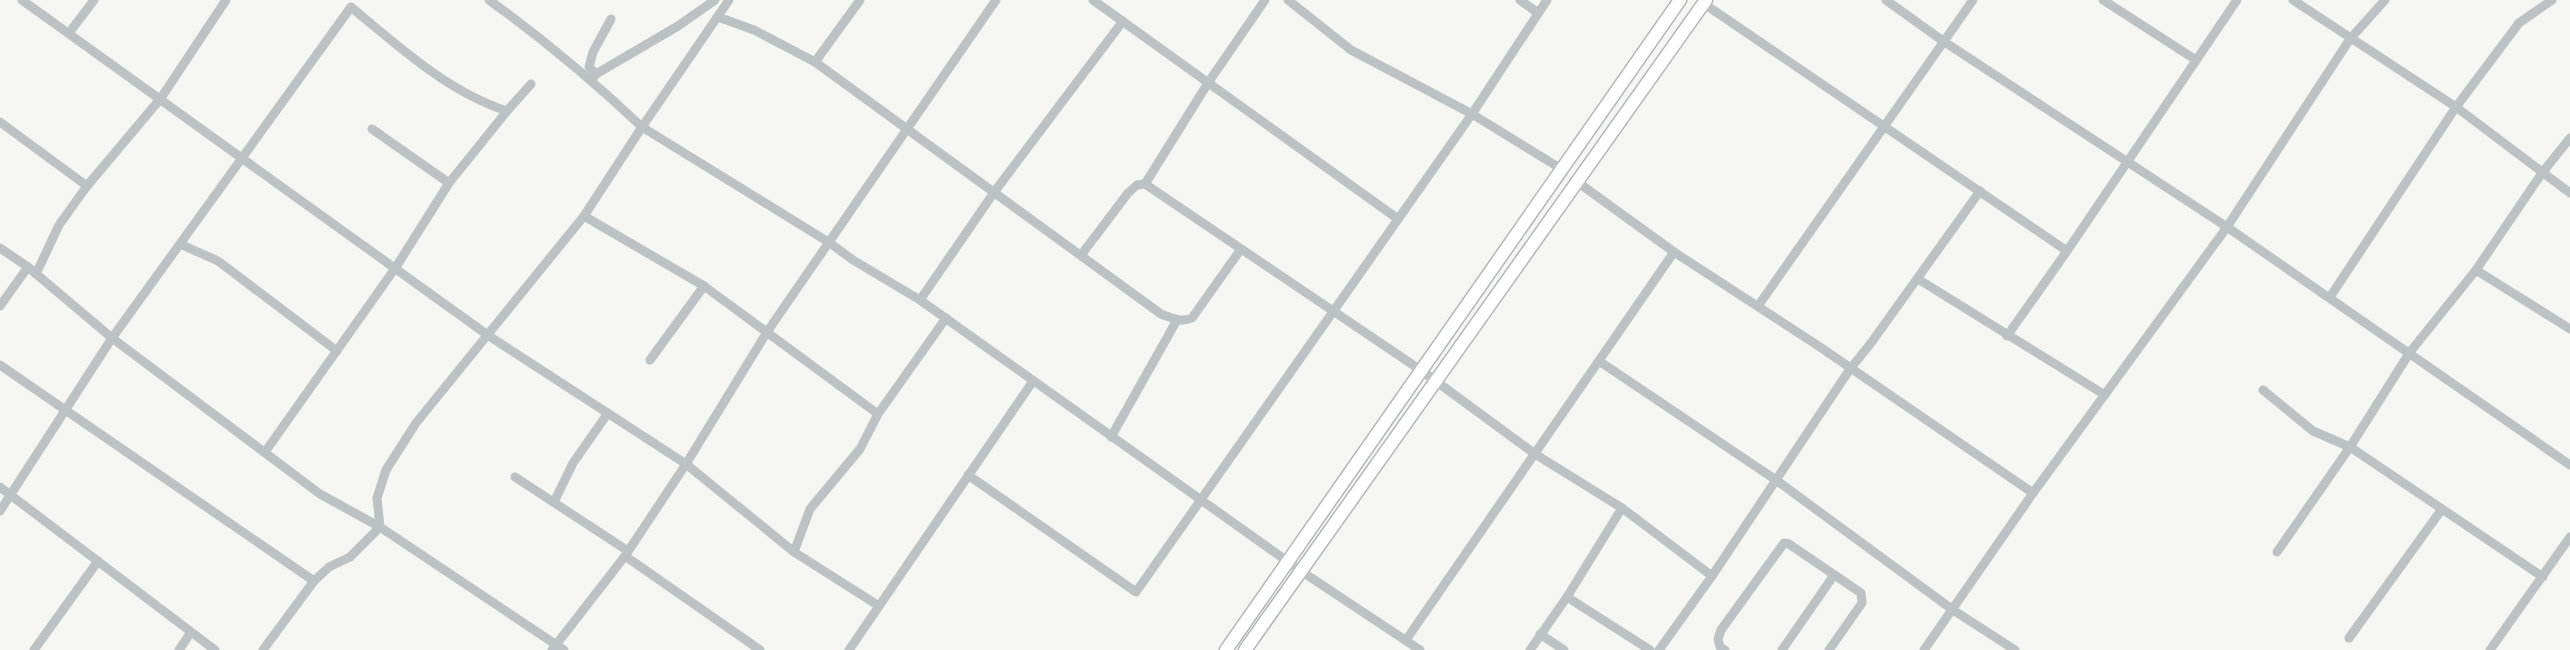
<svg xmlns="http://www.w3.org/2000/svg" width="2570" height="650" viewBox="0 0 2570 650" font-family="'Source Sans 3',sans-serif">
  <rect width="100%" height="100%" fill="#f5f5f2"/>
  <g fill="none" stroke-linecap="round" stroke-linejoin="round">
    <defs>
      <g id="major">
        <polyline points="1226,650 1680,0"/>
        <polyline points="1245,650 1706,0"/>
      </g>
    </defs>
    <use href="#major" stroke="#b0b6b9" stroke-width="15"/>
    <g stroke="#bcc2c4" stroke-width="9">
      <polyline points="22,0 489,336 686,464 794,552 879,606"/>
      <polyline points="729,0 642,127 830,243 853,260 920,300 1301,571 1420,650"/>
      <polyline points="1093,0 1398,219"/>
      <polyline points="1288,0 1351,50 1472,114 1563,170"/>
      <polyline points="1520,0 1538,13"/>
      <polyline points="1886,0 1943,41 2227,227 2570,465"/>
      <polyline points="2103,0 2196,60"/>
      <polyline points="2293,0 2456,107 2570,193"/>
      <polyline points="1703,3 2067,251"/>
      <path d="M718 17 754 30 815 62 1161 314C1172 318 1181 323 1192 318L1241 249"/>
      <polyline points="69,33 94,0"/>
      <polyline points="815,62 860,0"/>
      <polyline points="596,74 589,67 593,52 611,19"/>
      <polyline points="591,80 596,74 678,26 715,0"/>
      <polyline points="0,122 87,186"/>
      <polyline points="372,129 449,183"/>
      <polyline points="1576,181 1674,252 1820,347 2033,493"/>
      <polyline points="1145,184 1208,83 1265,0"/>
      <polyline points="584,216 704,286 878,414"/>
      <polyline points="180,244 218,261 337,351"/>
      <polyline points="0,248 28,267 112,338 320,494 380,527 564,650"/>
      <polyline points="1082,254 1128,193 1137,185 1145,184 1422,371 1535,454 1622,508 1712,576"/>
      <polyline points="2476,270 2570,329"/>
      <polyline points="36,274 59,225 87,186 161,98 226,0"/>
      <polyline points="1918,279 2105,395"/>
      <polyline points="2330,297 2456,107 2519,23 2552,0"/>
      <polyline points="920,300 995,191 1123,21"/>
      <polyline points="0,306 28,267"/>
      <polyline points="1758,306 1973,0"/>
      <polyline points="2007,336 2067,251 2237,0"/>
      <polyline points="650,360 704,286"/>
      <polyline points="1599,361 1776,480 1953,610 2015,650"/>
      <polyline points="0,365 314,581"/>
      <polyline points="2263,390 2313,431 2350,447 2543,577"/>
      <polyline points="1111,437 1177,320"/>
      <polyline points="265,452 396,267 449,183 507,111"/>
      <polyline points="968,475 1136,592 1472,114 1547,0"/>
      <polyline points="515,477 628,551"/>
      <polyline points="0,487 215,650"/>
      <polyline points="554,502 573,463 608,413"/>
      <path d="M0 511 112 338 351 7C398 46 448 92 507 111L531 84"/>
      <polyline points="794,552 810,509 860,449 878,414 946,318"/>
      <polyline points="2277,552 2350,447 2410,352 2476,270 2542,173 2570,138"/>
      <polyline points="625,556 686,464 767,332 996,0"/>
      <polyline points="1567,597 1650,650"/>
      <polyline points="1540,634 1564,650"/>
      <polyline points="2349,638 2442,509"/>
      <polyline points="1406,640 1674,252"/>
      <polyline points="34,650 98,561"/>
      <polyline points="179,650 191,632"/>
      <path d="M263 650 314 581 329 567 350 557 380 527 377 498 386 470 416 423 584 216 642 127C593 81 543 39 489 0"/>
      <polyline points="552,650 625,556 760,650"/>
      <polyline points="849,650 1033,381"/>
      <polyline points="1530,650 1567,597 1622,508"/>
      <polyline points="1659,650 1712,576 1850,369 1871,343 1980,191"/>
      <polyline points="1725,650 1720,647 1718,639 1721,630 1784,543 1789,544 1861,593 1862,603 1829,650"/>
      <polyline points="1782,650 1834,575"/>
      <polyline points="1924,650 2033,493 2227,227 2350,39 2385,0"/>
      <polyline points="2490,650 2570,537"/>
    </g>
    <use href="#major" stroke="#fff" stroke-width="12"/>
  </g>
</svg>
